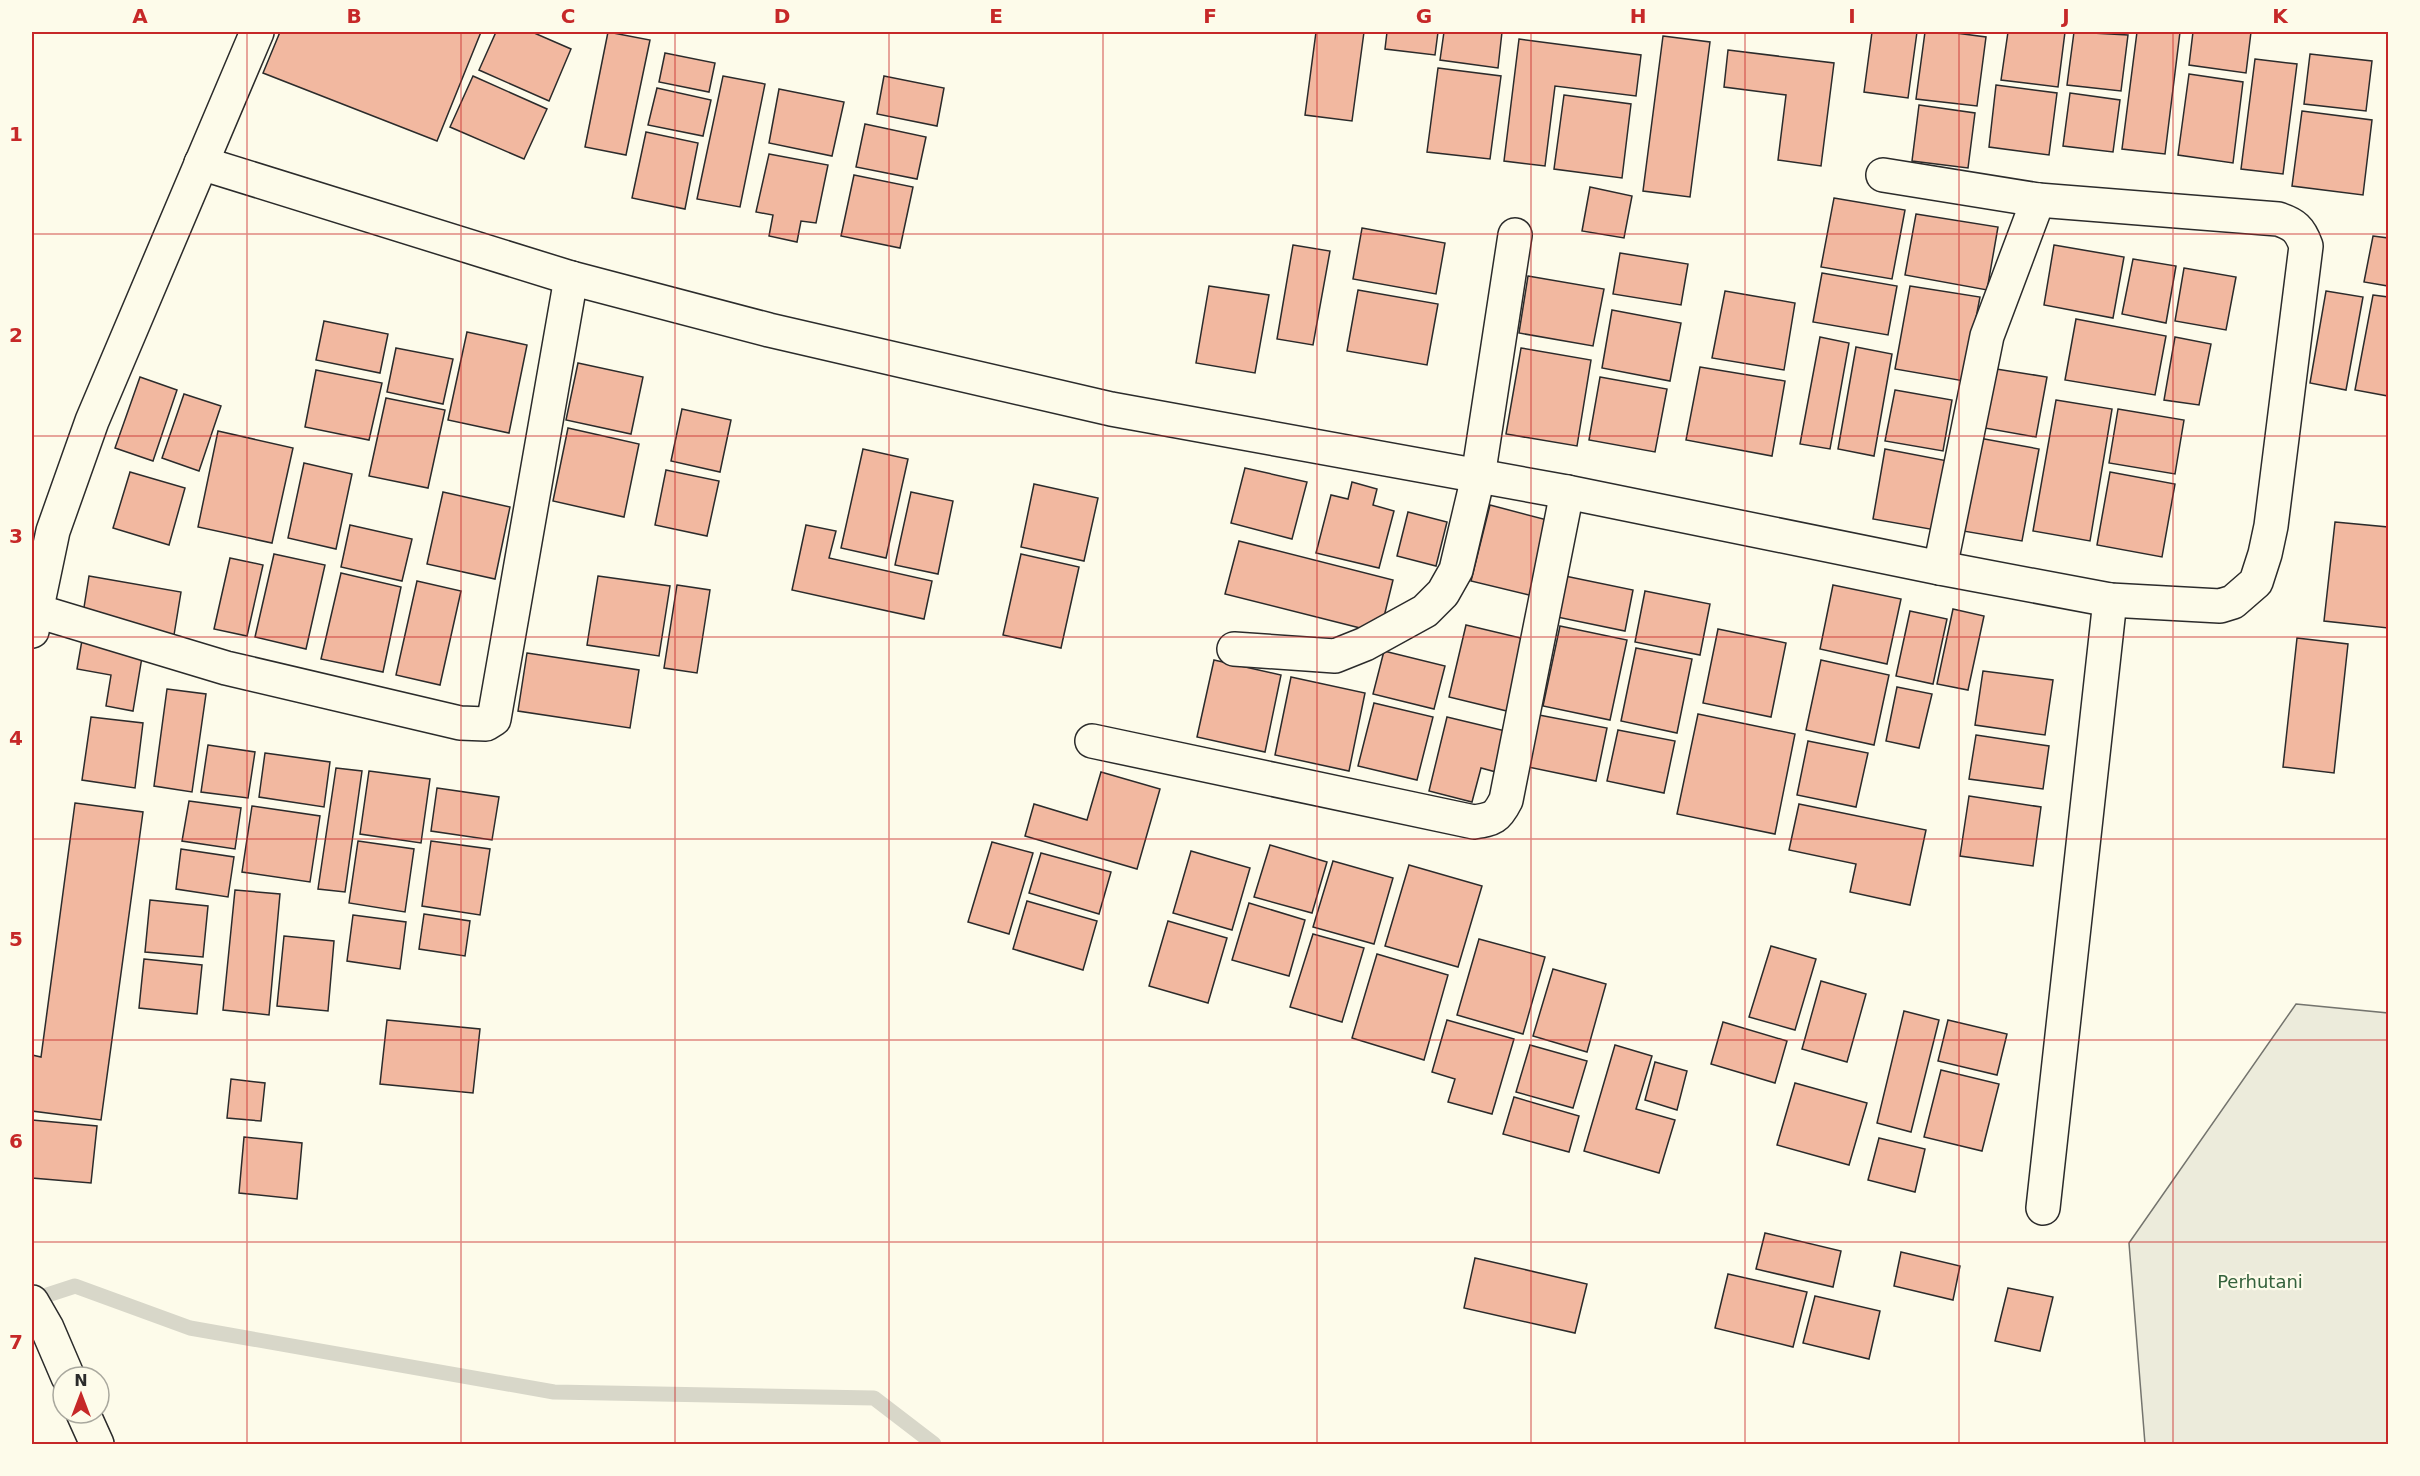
<svg xmlns="http://www.w3.org/2000/svg" width="2420" height="1476" viewBox="0 0 2420 1476" font-family="'DejaVu Sans',sans-serif">
  <rect width="100%" height="100%" fill="#fdfbea"/>
  <polygon fill="#ecebdb" stroke="#74746e" stroke-width="1.5" points="2296,1004 2388,1013 2388,1444 2145,1444 2129,1243"/>
  <g fill="none" stroke-linecap="round" stroke-linejoin="round">
    <polyline stroke="#d8d7c9" stroke-width="15" points="32,1300 75,1286 190,1328 554,1392 874,1398 934,1444"/>
  </g>
  <g fill="#f2b8a0" stroke="#2b2b2b" stroke-width="1.5">
    <polygon points="280,32 481,32 437,141 263,73"/>
    <polygon points="496,32 532,32 571,49 549,101 479,70"/>
    <polygon points="608,32 650,40 626,155 585,147"/>
    <polygon points="1316,32 1364,32 1352,121 1305,115"/>
    <polygon points="1387,32 1438,32 1435,55 1385,49"/>
    <polygon points="1444,32 1502,32 1498,68 1440,60"/>
    <polygon points="1872,32 1917,32 1908,98 1864,92"/>
    <polygon points="1925,32 1948,32 1986,37 1977,106 1916,99"/>
    <polygon points="2008,32 2065,32 2058,87 2001,80"/>
    <polygon points="2074,32 2128,35 2121,91 2067,85"/>
    <polygon points="2137,32 2180,32 2165,154 2122,149"/>
    <polygon points="2193,32 2251,32 2246,73 2189,65"/>
    <polygon points="1663,36 1710,42 1690,197 1643,191"/>
    <polygon points="1519,39 1641,55 1636,96 1555,86 1545,166 1504,161"/>
    <polygon points="1728,50 1834,63 1821,166 1778,160 1786,95 1724,87"/>
    <polygon points="665,53 715,63 709,92 659,82"/>
    <polygon points="2310,54 2372,61 2366,111 2304,104"/>
    <polygon points="2255,59 2297,64 2283,174 2241,169"/>
    <polygon points="1438,68 1501,76 1490,159 1427,152"/>
    <polygon points="2189,74 2243,82 2233,163 2178,155"/>
    <polygon points="473,76 547,109 524,159 450,127"/>
    <polygon points="723,76 765,84 740,207 697,199"/>
    <polygon points="884,76 944,88 937,126 877,114"/>
    <polygon points="1996,85 2057,93 2049,155 1989,147"/>
    <polygon points="657,88 711,100 703,136 648,125"/>
    <polygon points="779,89 844,102 832,156 769,143"/>
    <polygon points="2070,93 2120,100 2113,152 2063,146"/>
    <polygon points="1564,95 1631,104 1622,178 1554,169"/>
    <polygon points="1919,105 1975,113 1968,168 1912,161"/>
    <polygon points="2302,111 2372,120 2363,195 2292,186"/>
    <polygon points="865,124 926,137 917,179 856,167"/>
    <polygon points="646,132 698,143 685,209 632,198"/>
    <polygon points="769,154 828,165 816,223 801,221 797,242 769,236 773,215 756,212"/>
    <polygon points="854,175 913,187 900,248 841,236"/>
    <polygon points="1590,187 1632,196 1624,238 1582,231"/>
    <polygon points="1834,198 1905,210 1892,279 1821,267"/>
    <polygon points="1916,214 1998,227 1987,290 1905,275"/>
    <polygon points="1362,228 1445,243 1436,294 1353,279"/>
    <polygon points="2373,236 2388,238 2388,286 2364,282"/>
    <polygon points="1293,245 1330,251 1313,345 1277,339"/>
    <polygon points="2054,245 2124,257 2113,318 2044,305"/>
    <polygon points="1620,253 1688,264 1681,305 1613,294"/>
    <polygon points="2133,259 2176,266 2166,323 2122,314"/>
    <polygon points="2184,268 2236,277 2226,330 2175,321"/>
    <polygon points="1822,273 1897,286 1888,335 1813,322"/>
    <polygon points="1528,276 1604,289 1593,346 1519,333"/>
    <polygon points="1209,286 1269,295 1255,373 1196,363"/>
    <polygon points="1910,286 1980,297 1964,381 1895,369"/>
    <polygon points="1358,290 1438,304 1427,365 1347,351"/>
    <polygon points="1725,291 1795,303 1784,370 1712,358"/>
    <polygon points="2326,291 2363,297 2346,390 2310,383"/>
    <polygon points="2373,295 2388,297 2388,396 2355,390"/>
    <polygon points="1612,310 1681,323 1670,381 1602,368"/>
    <polygon points="2076,319 2166,336 2155,395 2065,380"/>
    <polygon points="324,321 388,334 380,373 316,360"/>
    <polygon points="467,332 527,345 509,433 448,420"/>
    <polygon points="1820,337 1849,343 1830,449 1800,444"/>
    <polygon points="2175,337 2211,344 2199,405 2164,400"/>
    <polygon points="1856,347 1892,354 1874,456 1838,449"/>
    <polygon points="396,348 453,359 443,404 387,392"/>
    <polygon points="1521,348 1591,360 1577,446 1506,434"/>
    <polygon points="578,363 643,377 631,434 566,420"/>
    <polygon points="1700,367 1785,381 1772,456 1686,440"/>
    <polygon points="1990,368 2047,377 2036,437 1979,427"/>
    <polygon points="316,370 382,383 369,440 305,427"/>
    <polygon points="140,377 177,390 153,461 115,448"/>
    <polygon points="1600,377 1667,389 1655,452 1589,440"/>
    <polygon points="1895,390 1952,400 1943,451 1885,441"/>
    <polygon points="184,394 221,406 199,471 162,458"/>
    <polygon points="386,398 445,410 428,488 369,476"/>
    <polygon points="2056,400 2112,409 2090,541 2033,531"/>
    <polygon points="682,409 731,420 720,472 671,461"/>
    <polygon points="2118,409 2184,420 2175,474 2109,463"/>
    <polygon points="568,428 639,444 624,517 553,501"/>
    <polygon points="218,431 293,448 272,543 198,527"/>
    <polygon points="1979,438 2039,449 2022,541 1963,531"/>
    <polygon points="863,449 908,459 886,558 841,548"/>
    <polygon points="1885,449 1953,462 1941,531 1873,519"/>
    <polygon points="304,463 352,474 336,549 288,538"/>
    <polygon points="1245,468 1307,482 1292,539 1231,523"/>
    <polygon points="666,470 719,481 707,536 655,525"/>
    <polygon points="130,472 185,488 169,545 113,528"/>
    <polygon points="2110,472 2175,484 2162,557 2097,545"/>
    <polygon points="1352,482 1377,489 1373,505 1394,511 1379,568 1316,553 1331,495 1348,499"/>
    <polygon points="1034,484 1098,498 1084,561 1021,547"/>
    <polygon points="443,492 510,507 495,579 427,564"/>
    <polygon points="911,492 953,501 938,574 895,565"/>
    <polygon points="1490,505 1551,521 1533,596 1471,581"/>
    <polygon points="1408,512 1447,522 1436,566 1397,556"/>
    <polygon points="2335,522 2388,527 2388,628 2324,621"/>
    <polygon points="350,525 412,539 402,581 341,567"/>
    <polygon points="806,525 836,531 829,558 932,581 924,619 792,590"/>
    <polygon points="1239,541 1393,580 1380,633 1225,594"/>
    <polygon points="274,554 325,565 306,649 255,637"/>
    <polygon points="1021,554 1079,567 1061,648 1003,635"/>
    <polygon points="230,558 263,565 247,636 214,629"/>
    <polygon points="341,573 401,587 383,672 321,659"/>
    <polygon points="89,576 181,592 174,635 82,620"/>
    <polygon points="598,576 670,586 659,656 587,645"/>
    <polygon points="1565,576 1633,590 1625,631 1557,617"/>
    <polygon points="417,581 461,591 440,685 396,675"/>
    <polygon points="677,585 710,590 697,673 664,668"/>
    <polygon points="1833,585 1901,599 1887,664 1820,649"/>
    <polygon points="1645,591 1710,604 1700,655 1635,642"/>
    <polygon points="1953,609 1984,616 1968,690 1937,684"/>
    <polygon points="1910,611 1947,619 1933,684 1896,676"/>
    <polygon points="1466,625 1533,641 1515,713 1449,697"/>
    <polygon points="1560,626 1627,640 1610,720 1543,706"/>
    <polygon points="1718,629 1786,643 1771,717 1703,703"/>
    <polygon points="2297,638 2348,644 2334,773 2283,767"/>
    <polygon points="82,640 143,651 133,711 106,706 111,675 77,669"/>
    <polygon points="1636,648 1692,659 1677,733 1621,721"/>
    <polygon points="1384,651 1445,666 1434,709 1373,694"/>
    <polygon points="527,653 639,670 630,728 518,711"/>
    <polygon points="1214,660 1281,675 1265,752 1197,737"/>
    <polygon points="1821,660 1889,675 1874,745 1806,730"/>
    <polygon points="1983,671 2053,680 2045,735 1975,725"/>
    <polygon points="1291,677 1365,693 1349,771 1275,755"/>
    <polygon points="1897,687 1932,694 1919,748 1886,741"/>
    <polygon points="167,689 206,694 192,792 154,786"/>
    <polygon points="1374,703 1433,717 1417,780 1358,766"/>
    <polygon points="1698,714 1795,734 1775,834 1677,814"/>
    <polygon points="1539,715 1607,728 1596,781 1528,767"/>
    <polygon points="91,717 143,723 135,788 82,780"/>
    <polygon points="1447,717 1518,734 1507,775 1481,768 1472,802 1429,791"/>
    <polygon points="1618,730 1675,741 1664,793 1607,781"/>
    <polygon points="1976,735 2049,746 2043,789 1969,779"/>
    <polygon points="1808,741 1868,753 1856,807 1797,795"/>
    <polygon points="208,745 255,752 248,798 201,792"/>
    <polygon points="265,753 330,762 324,807 259,797"/>
    <polygon points="336,768 362,771 345,892 318,889"/>
    <polygon points="369,771 430,779 421,843 360,834"/>
    <polygon points="1101,772 1160,789 1137,869 1025,836 1034,804 1087,820"/>
    <polygon points="437,788 499,797 492,840 431,831"/>
    <polygon points="1969,796 2041,807 2033,866 1960,856"/>
    <polygon points="189,801 241,808 235,849 182,841"/>
    <polygon points="75,803 143,812 101,1120 32,1111 32,1055 41,1057"/>
    <polygon points="1799,804 1926,830 1910,905 1850,892 1856,864 1789,850"/>
    <polygon points="252,806 320,816 310,882 242,872"/>
    <polygon points="358,841 414,849 405,912 349,903"/>
    <polygon points="431,841 490,849 480,915 422,906"/>
    <polygon points="992,842 1033,853 1009,934 968,922"/>
    <polygon points="1270,845 1327,862 1312,913 1254,897"/>
    <polygon points="181,849 234,857 228,897 176,889"/>
    <polygon points="1191,851 1250,868 1232,930 1173,913"/>
    <polygon points="1041,853 1111,872 1099,914 1029,893"/>
    <polygon points="1333,861 1393,878 1374,944 1313,927"/>
    <polygon points="1409,865 1482,886 1458,967 1385,946"/>
    <polygon points="235,890 280,894 269,1015 223,1010"/>
    <polygon points="150,900 208,906 203,957 145,952"/>
    <polygon points="1027,901 1097,921 1083,970 1013,949"/>
    <polygon points="1249,903 1305,920 1289,976 1232,960"/>
    <polygon points="424,914 470,921 465,956 419,949"/>
    <polygon points="353,915 406,922 400,969 347,961"/>
    <polygon points="1168,921 1227,938 1208,1003 1149,986"/>
    <polygon points="1313,934 1364,948 1342,1022 1290,1007"/>
    <polygon points="284,936 334,941 328,1011 277,1006"/>
    <polygon points="1479,939 1545,957 1523,1034 1457,1015"/>
    <polygon points="1771,946 1816,959 1795,1030 1749,1017"/>
    <polygon points="1377,954 1448,975 1424,1060 1352,1038"/>
    <polygon points="144,959 202,965 197,1014 139,1008"/>
    <polygon points="1553,969 1606,984 1587,1052 1533,1036"/>
    <polygon points="1821,981 1866,994 1847,1062 1802,1049"/>
    <polygon points="1904,1011 1939,1020 1911,1132 1877,1123"/>
    <polygon points="387,1020 480,1029 473,1093 380,1084"/>
    <polygon points="1447,1020 1514,1039 1492,1114 1448,1102 1455,1079 1432,1072"/>
    <polygon points="1948,1020 2007,1034 1997,1075 1938,1061"/>
    <polygon points="1723,1022 1787,1041 1775,1083 1711,1064"/>
    <polygon points="1530,1045 1587,1061 1573,1108 1516,1092"/>
    <polygon points="1615,1045 1652,1056 1636,1109 1675,1120 1659,1173 1584,1151"/>
    <polygon points="1655,1062 1687,1071 1677,1110 1645,1100"/>
    <polygon points="1941,1070 1999,1084 1982,1151 1924,1137"/>
    <polygon points="231,1079 265,1083 261,1121 227,1118"/>
    <polygon points="1795,1083 1867,1103 1849,1165 1777,1145"/>
    <polygon points="1514,1097 1579,1116 1569,1152 1503,1134"/>
    <polygon points="32,1120 97,1126 91,1183 32,1178"/>
    <polygon points="244,1137 302,1143 297,1199 239,1193"/>
    <polygon points="1879,1138 1925,1149 1915,1192 1868,1180"/>
    <polygon points="1765,1233 1841,1251 1833,1287 1756,1269"/>
    <polygon points="1901,1252 1960,1266 1953,1300 1894,1286"/>
    <polygon points="1475,1258 1587,1284 1575,1333 1464,1308"/>
    <polygon points="1728,1274 1807,1292 1793,1347 1715,1328"/>
    <polygon points="2008,1288 2053,1297 2040,1351 1995,1341"/>
    <polygon points="1815,1296 1880,1311 1869,1359 1803,1343"/>
  </g>
  <g fill="none" stroke-linecap="round" stroke-linejoin="round">
    <defs>
      <g id="minor">
        <path d="M201 163 571 278 769 330 1111 409 1567 492 1940 568 2110 600 2220 606 2233 602 2256 582 2265 554 2271 526 2306 246C2300 229 2294 224 2278 219L2038 200 1883 175"/>
        <polyline points="1940,568 1987,336 2038,200"/>
        <polyline points="37,611 226,668 460,723 486,724 494,719 571,278"/>
        <polyline points="32,631 53,531 92,421 257,32"/>
        <polyline points="1234,649 1335,656 1365,644 1425,611 1443,593 1456,570 1478,477 1515,235"/>
        <path d="M1092 741 1474 822C1493 819 1497 818 1506 800L1567 492"/>
        <polyline points="2043,1208 2110,600"/>
        <polyline points="32,1302 47,1328 68,1377"/>
        <polyline points="83,1413 97,1444"/>
      </g>
    </defs>
    <use href="#minor" stroke="#2b2b2b" stroke-width="36"/>
    <use href="#minor" stroke="#fdfbea" stroke-width="33"/>
  </g>
  <path fill="none" stroke="#c62828" stroke-width="1.5" stroke-opacity="0.55" d="M247 32V1444M461 32V1444M675 32V1444M889 32V1444M1103 32V1444M1317 32V1444M1531 32V1444M1745 32V1444M1959 32V1444M2173 32V1444M32 234H2388M32 436H2388M32 637H2388M32 839H2388M32 1040H2388M32 1242H2388"/>
  <g text-anchor="middle" dominant-baseline="central" stroke-width="4.5" stroke-linejoin="round" paint-order="stroke">
    <g font-size="18" fill="#34623c" stroke="#fdfbea">
      <text x="2260" y="1281">Perhutani</text>
    </g>
  </g>
  <rect width="2420" height="1476" fill="none" stroke="#fdfbea" stroke-width="66"/>
  <g transform="translate(81 1395)"><circle r="28" fill="#fdfbea" stroke="#a9a89e" stroke-width="1.5"/>
  <path d="M0-4.5L10 22L0 15L-10 22Z" fill="#c62828"/>
  <text y="-9" font-size="16" font-weight="bold" text-anchor="middle" fill="#2b2b2b">N</text>
  </g>
  <rect x="33" y="33" width="2354" height="1410" fill="none" stroke="#c62828" stroke-width="2"/>
  <g font-size="20" text-anchor="middle" font-weight="bold" fill="#c62828">
    <text x="140" y="23">A</text>
    <text x="354" y="23">B</text>
    <text x="568" y="23">C</text>
    <text x="782" y="23">D</text>
    <text x="996" y="23">E</text>
    <text x="1210" y="23">F</text>
    <text x="1424" y="23">G</text>
    <text x="1638" y="23">H</text>
    <text x="1852" y="23">I</text>
    <text x="2066" y="23">J</text>
    <text x="2280" y="23">K</text>
    <text x="16" y="141">1</text>
    <text x="16" y="342">2</text>
    <text x="16" y="543">3</text>
    <text x="16" y="745">4</text>
    <text x="16" y="946">5</text>
    <text x="16" y="1148">6</text>
    <text x="16" y="1349">7</text>
  </g>
</svg>
